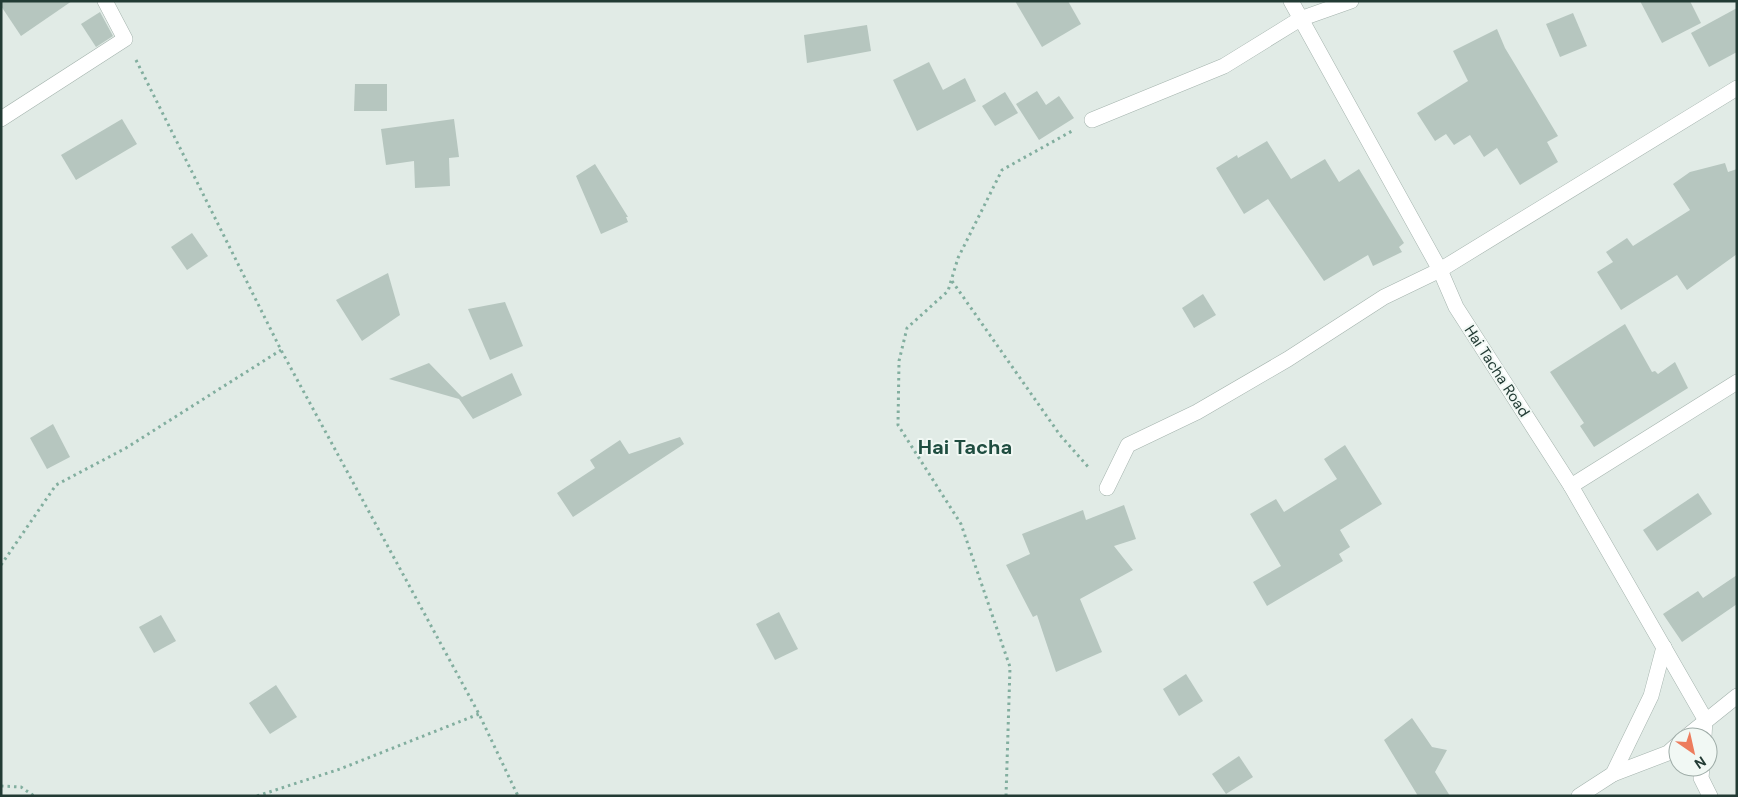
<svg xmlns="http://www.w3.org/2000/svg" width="1738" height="797" viewBox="0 0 1738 797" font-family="'DM Sans',sans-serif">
  <rect width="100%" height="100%" fill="#e1ebe6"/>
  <g fill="#b6c6bf">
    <polygon points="1,1 72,1 21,36 1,6"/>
    <polygon points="1015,1 1068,1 1081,24 1042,47"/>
    <polygon points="1640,1 1690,1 1701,23 1662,43"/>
    <polygon points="1737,8 1737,52 1709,67 1691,33"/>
    <polygon points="100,12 113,36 96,47 81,24"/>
    <polygon points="1573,13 1587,46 1560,57 1546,24"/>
    <polygon points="867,25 871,51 807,63 804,35"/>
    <polygon points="1497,29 1505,48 1558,136 1547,142 1558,162 1520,185 1497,148 1484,157 1470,135 1454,145 1446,134 1435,141 1417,113 1468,81 1453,51"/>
    <polygon points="929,62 943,90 965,78 976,101 917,131 893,80"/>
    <polygon points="355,84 387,84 387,111 354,111"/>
    <polygon points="1037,91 1046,105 1059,96 1074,118 1039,140 1016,104"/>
    <polygon points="1005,92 1018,113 995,126 982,106"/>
    <polygon points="122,119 137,144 76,180 61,155"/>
    <polygon points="454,119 459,157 449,158 450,186 415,188 414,161 386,165 381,129"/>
    <polygon points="1267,141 1291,179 1325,159 1339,182 1359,169 1404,243 1399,247 1402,252 1373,266 1368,255 1324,281 1268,199 1244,214 1216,168 1237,155 1238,158"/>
    <polygon points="1725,163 1728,172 1737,169 1737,254 1687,290 1677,275 1621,310 1597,272 1613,262 1606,252 1627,238 1633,246 1690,210 1673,184 1690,172"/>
    <polygon points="595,164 628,217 626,217 628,222 601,234 576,176"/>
    <polygon points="192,233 208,256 187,270 171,247"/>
    <polygon points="388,273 400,315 362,341 336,300"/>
    <polygon points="1203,294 1216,315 1194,328 1182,308"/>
    <polygon points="505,302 523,346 490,360 468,309"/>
    <polygon points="1625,324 1652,372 1655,371 1658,374 1675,362 1688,388 1594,447 1580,426 1584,423 1550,372"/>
    <polygon points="429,363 462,397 512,373 522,395 473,419 459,399 389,379"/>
    <polygon points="53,424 70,457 47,469 30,438"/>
    <polygon points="680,437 684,444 573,517 557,493 595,468 590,460 620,440 629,454"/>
    <polygon points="1345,445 1382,504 1340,530 1350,547 1339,554 1343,561 1267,606 1253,582 1281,566 1250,514 1276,499 1284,512 1337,479 1324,459"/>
    <polygon points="1698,493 1712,514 1657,551 1643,530"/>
    <polygon points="1124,505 1136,539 1114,546 1133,570 1080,599 1102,652 1056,672 1037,615 1033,617 1006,565 1030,554 1022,534 1083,510 1086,520"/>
    <polygon points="1737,575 1737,604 1682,642 1663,614 1698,591 1703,598"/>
    <polygon points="779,612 798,649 775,660 756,624"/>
    <polygon points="161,615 176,641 154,653 139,627"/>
    <polygon points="1186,674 1203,701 1179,716 1163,689"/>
    <polygon points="276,685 297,717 270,734 249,703"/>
    <polygon points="1412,718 1432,747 1447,750 1435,772 1450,796 1418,796 1384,740"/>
    <polygon points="1239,756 1253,777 1226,794 1212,774"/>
  </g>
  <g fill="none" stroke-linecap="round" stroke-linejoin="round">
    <defs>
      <g id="minor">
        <polyline points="1291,1 1440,270 1456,307 1571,486 1705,719 1704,737"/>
        <polyline points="1,119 125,39 105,1"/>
        <polyline points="1092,120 1224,66 1300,19 1351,1"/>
        <polyline points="1571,486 1737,382"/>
        <polyline points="1107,488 1128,445 1197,412 1288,359 1384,297 1440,270 1737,88"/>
        <polyline points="1686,737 1737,696"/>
        <polyline points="1702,767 1701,778 1710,796"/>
        <polyline points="1613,774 1668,753 1678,744"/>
        <polyline points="1579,796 1613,774 1651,696 1664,647"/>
      </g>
    </defs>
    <use href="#minor" stroke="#a4b3ad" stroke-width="16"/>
    <g stroke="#82ae9f" stroke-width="3" stroke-dasharray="2.5 4" stroke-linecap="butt">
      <polyline points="136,60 281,350 479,714 518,796"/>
      <polyline points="952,281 1060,435 1090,469"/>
      <polyline points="1,565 56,485 126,448 281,350"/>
      <polyline points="1,786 21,787 34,796"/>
      <polyline points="257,796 340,769 479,714"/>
      <polyline points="1006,796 1010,667 961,524 898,425 899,361 907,328 948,291 958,258 1002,170 1072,131"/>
    </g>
    <use href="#minor" stroke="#fff" stroke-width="15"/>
  </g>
  <g text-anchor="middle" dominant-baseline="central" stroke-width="4" stroke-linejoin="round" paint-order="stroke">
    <g font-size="15" fill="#223b34" stroke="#f1f8f4">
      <text transform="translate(1497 371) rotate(57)">Hai Tacha Road</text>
    </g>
    <g font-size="20" font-weight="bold" fill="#1f4d40" stroke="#f1f8f4">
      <text x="965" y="447">Hai Tacha</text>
    </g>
  </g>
  <rect width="1738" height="797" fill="none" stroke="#223b34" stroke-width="5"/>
  <g transform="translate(1693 752) rotate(146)"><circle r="24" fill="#f1f8f4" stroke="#9eaca7"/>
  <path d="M0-4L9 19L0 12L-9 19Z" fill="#ed7c5d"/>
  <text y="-8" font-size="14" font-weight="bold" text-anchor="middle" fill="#223b34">N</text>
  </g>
</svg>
